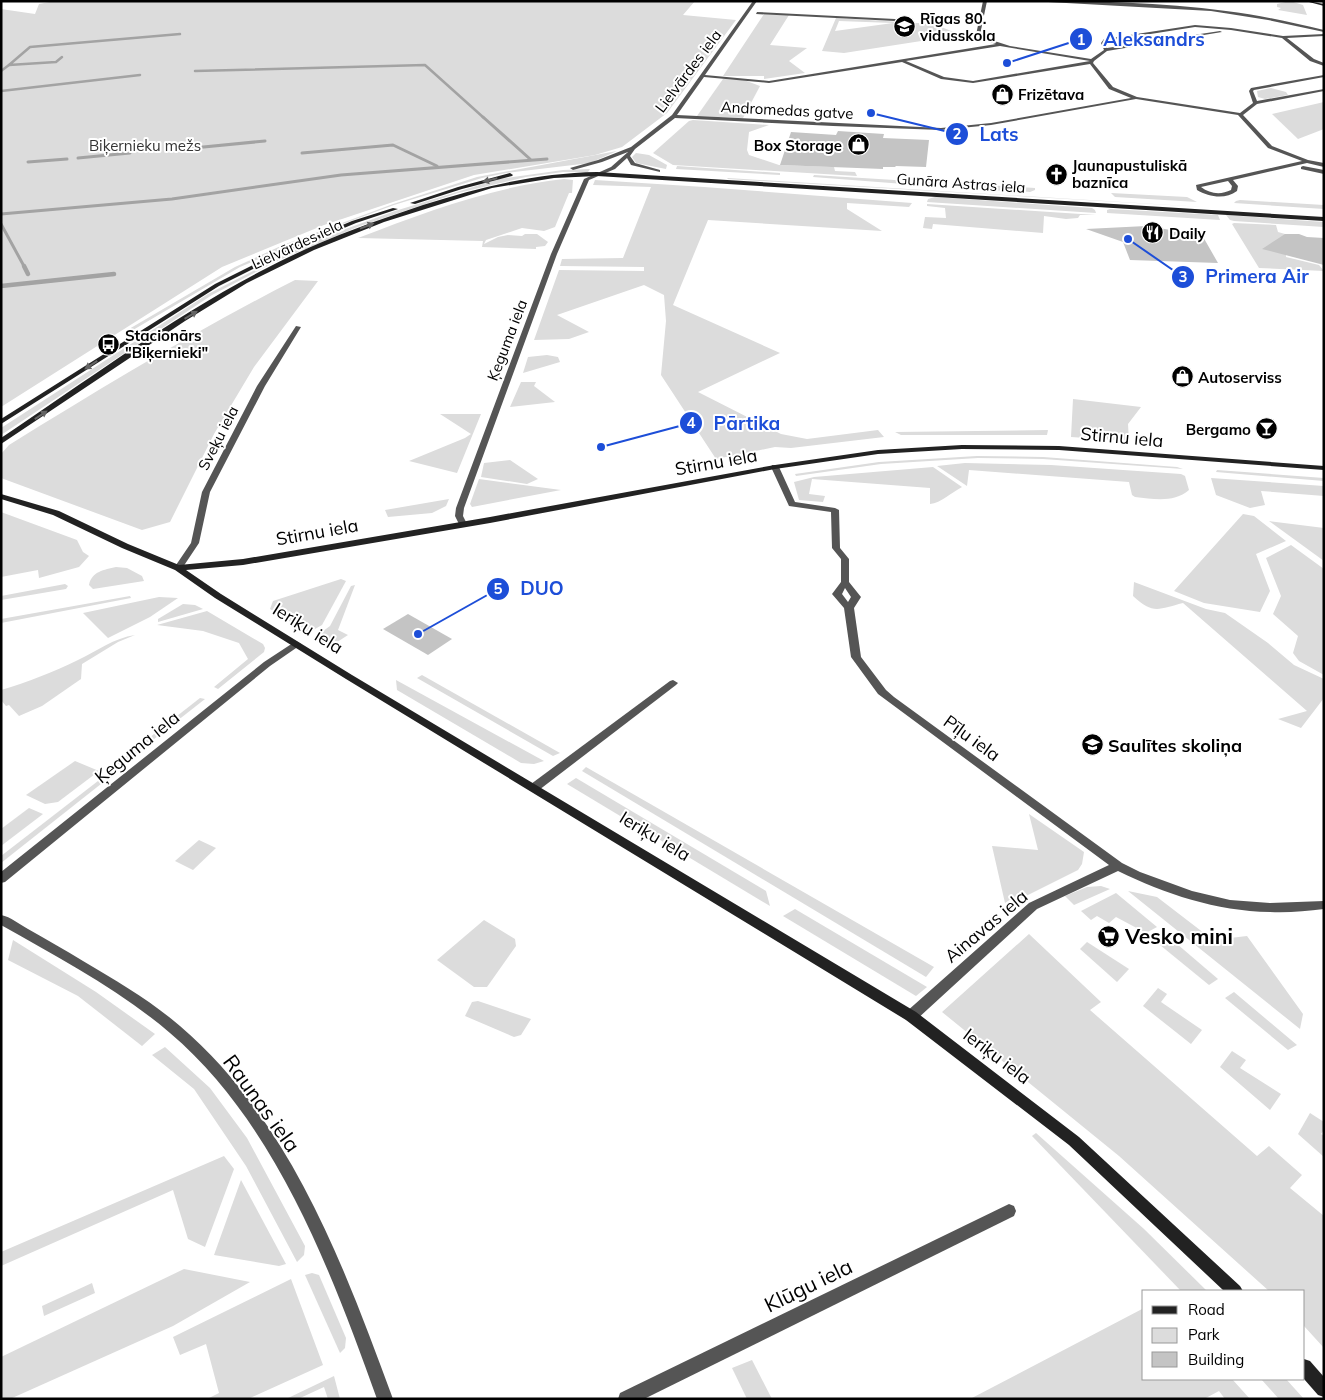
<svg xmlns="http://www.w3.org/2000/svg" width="1325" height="1400" viewBox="0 0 1325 1400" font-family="Mulish,sans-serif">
  <rect width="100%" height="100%" fill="#fff"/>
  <g fill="#dcdcdc" fill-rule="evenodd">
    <polygon points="55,1 695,1 683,15 736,20 667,113 622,147 595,155 474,175 324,225 222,267 1,407 1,9 35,14 39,4"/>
    <polygon points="1290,1 1303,5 1307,15 1278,10 1281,8 1277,7 1277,4"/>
    <polygon points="764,14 789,15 770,45 807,48 789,61 805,73 764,79 764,76 723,76"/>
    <path d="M836 18 934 24 956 33 944 35 947 37 844 53 822 51ZM839 21 893 23 835 31Z"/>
    <polygon points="723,79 744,80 760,86 743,118 697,116"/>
    <polygon points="1271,88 1286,92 1288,95 1265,99 1258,97 1257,91"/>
    <polygon points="1324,102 1324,129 1298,139 1272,114"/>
    <polygon points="693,120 769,125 749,132 747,150 749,155 779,165 834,167 835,171 855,172 857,176 673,165 653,153 689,121"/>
    <polygon points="617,151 590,163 506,173 482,178 394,205 332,228 240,267 133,330 129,329 235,267 283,245 393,204 477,177"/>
    <polygon points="636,153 649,155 667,165 666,169 636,163 632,157"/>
    <polygon points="677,166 780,173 780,175 676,169"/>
    <polygon points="590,169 588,172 563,172 526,177 458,193 360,226 277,261 212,295 1,435 1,428 208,294 310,242 395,211 499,179 563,170"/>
    <polygon points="814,175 943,183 941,185 930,186 813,177"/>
    <polygon points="728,178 1220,208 727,179"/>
    <path d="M564 179 573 180 572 193H569L555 227 544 231 522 228 486 240 484 244 498 237 508 235 522 236 525 234H537L548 242 545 246 536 247V249L482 247 483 241 358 238C425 212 492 187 564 179Z"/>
    <polygon points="595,180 704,187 912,203 909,207 847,203 847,209 882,231 708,220 673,305 780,353 698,392 781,434 807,439 878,430 884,437 791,448 775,447 716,459 661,375 666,321 664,295 644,285 557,315 589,332 569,339 534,340 559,270 644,271 644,267 560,266 562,259 623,258 651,187 593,185"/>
    <path d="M953 183 1035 188V190L1030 192C1017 191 959 190 953 183Z"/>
    <polygon points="1111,193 1187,197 1197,202 1115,197"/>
    <polygon points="935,197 1092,208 1095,210 1096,213 927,202 928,199"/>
    <polygon points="1240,200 1324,205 1324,209 1234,203 1236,201"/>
    <polygon points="927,204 1096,215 1080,215 1078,218 1066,219 1044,216 1043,233 933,224 932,229 923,228 925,217 946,218 945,208 927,206"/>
    <polygon points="1110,209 1218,215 1220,220 1107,213 1107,210"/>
    <polygon points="1226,215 1324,222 1324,227 1234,221 1230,220"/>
    <polygon points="1234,223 1276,225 1278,232 1285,234 1286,257 1319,265 1324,271 1259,268 1232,224"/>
    <path d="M295 280 318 281 254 367 214 434 170 522 142 530 1 478V454L9 445C103 387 197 330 295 280Z"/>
    <polygon points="547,355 558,357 560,362 523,373 528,357"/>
    <polygon points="521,382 536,382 534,386 555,402 510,407"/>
    <polygon points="1073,399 1141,407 1128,424 1129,441 1071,437"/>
    <polygon points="440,414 481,414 457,473 409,461 465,438 471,434"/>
    <polygon points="1048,430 1047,435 901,435 895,432"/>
    <polygon points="977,456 1043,457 1177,467 1183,469 1043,459 978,458 881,464 796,476 795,474 879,462"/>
    <polygon points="510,460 538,479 527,484 481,477 484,463"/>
    <path d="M965 463 1051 465 1181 474 1185 476 1189 490C1174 503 1154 499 1135 497L1132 495 1129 482 969 470 967 486 937 466Z"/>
    <path d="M933 467 962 487C952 492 941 503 930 504V488L812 479 809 494 825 496 823 502 799 500 794 482 814 477Z"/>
    <polygon points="1217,470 1324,478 1324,481 1216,472"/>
    <polygon points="1211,478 1324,486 1324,496 1261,491 1265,505 1250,508 1216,495"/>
    <polygon points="479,479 561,490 472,507 470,504"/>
    <polygon points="449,499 446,506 432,513 388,517 385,510"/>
    <polygon points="1,512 77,540 83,552 89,556 79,567 39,578 38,570 1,577"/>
    <polygon points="1243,514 1254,516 1286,541 1256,554 1270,591 1260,612 1204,603 1174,591"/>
    <polygon points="1269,521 1324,528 1324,561"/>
    <polygon points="1291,545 1324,569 1324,675 1299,661 1293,653 1298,636 1273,614 1281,596 1266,558"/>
    <path d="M116 567 127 568 142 576 144 581 93 589 89 585C92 571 104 570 116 567Z"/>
    <polygon points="341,579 346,581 322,625 308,633 270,609 273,601"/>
    <path d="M1134 582 1206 609 1225 613 1268 643 1294 665 1324 679V698L1301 728 1278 719 1307 711 1183 603C1159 609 1153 615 1133 596Z"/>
    <polygon points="65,584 68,586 66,589 1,600 1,596"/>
    <polygon points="355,585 338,630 348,635 331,646 315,637 330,626 351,586"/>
    <polygon points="130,596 131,598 1,623 1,619"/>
    <polygon points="159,597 178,598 150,617 108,638 83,613"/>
    <polygon points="183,604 195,605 203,609 158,622 158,619"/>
    <polygon points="207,611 263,644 265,648 264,652 218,689 214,687 248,659 239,643 203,631 157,625"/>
    <path d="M135 635 118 642 82 664 81 679 42 706 19 716 9 705 6 706 1 700V690C28 682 53 672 78 660 97 651 114 638 135 635Z"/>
    <polygon points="422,675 560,753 553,756 417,678"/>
    <polygon points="396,680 544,761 534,764 521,763 397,690"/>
    <polygon points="200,698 205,699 121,765 117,763"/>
    <polygon points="75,761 99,771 58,802 45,804 26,795"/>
    <polygon points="586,767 934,967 926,977 582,771"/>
    <polygon points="576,778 766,891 770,906 567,784"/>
    <polygon points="104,779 106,780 1,863 1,856 98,781"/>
    <polygon points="29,808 43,814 1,846 1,829"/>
    <polygon points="1029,814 1084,852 1082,864 1078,870 1014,902 1011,899 1005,903 992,846 1038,850"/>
    <polygon points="199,840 216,848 193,870 175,861"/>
    <polygon points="1101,886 1110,889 1074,905 1065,896 1087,887"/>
    <polygon points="1128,891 1157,897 1213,940 1247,936 1303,1014 1300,1029"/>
    <polygon points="1116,893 1157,927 1146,933 1116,917 1109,923 1097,916 1091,920 1081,911"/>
    <polygon points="795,909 927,987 916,996 783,916"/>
    <polygon points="484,920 515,939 516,946 487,987 474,987 437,960"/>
    <polygon points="1029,934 1101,1002 1090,1010 1257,1156 1269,1146 1302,1175 1290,1188 1324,1216 1324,1348 1304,1326 1304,1291 1269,1291 1119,1156 942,1012"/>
    <polygon points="1170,938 1218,979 1209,985 1160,945"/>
    <polygon points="13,940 96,992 155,1034 142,1046 78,996 8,960"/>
    <polygon points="1087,942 1129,969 1117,982 1080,949"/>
    <polygon points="1158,988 1167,994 1161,1002 1202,1030 1191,1044 1143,1006"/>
    <polygon points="1234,992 1297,1045 1288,1050 1225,998"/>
    <polygon points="478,1001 531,1019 521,1035 514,1037 465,1016 472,1002"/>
    <polygon points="165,1047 210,1088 247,1138 305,1246 304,1255 297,1262 246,1166 194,1089 152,1055"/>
    <polygon points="1232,1051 1246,1060 1240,1068 1281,1094 1270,1110 1220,1067"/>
    <polygon points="1310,1113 1324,1122 1324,1130 1321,1134 1324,1136 1324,1157 1298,1134"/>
    <polygon points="1036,1133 1144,1229 1207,1291 1181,1291 1032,1136"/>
    <polygon points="224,1156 234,1169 205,1247 188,1239 173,1190 1,1266 1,1252"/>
    <polygon points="241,1180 286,1264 279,1266 214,1255"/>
    <polygon points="184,1269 250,1282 173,1326 10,1399 1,1399 1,1357"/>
    <polygon points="312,1273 319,1275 346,1338 345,1348 340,1353 305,1275"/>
    <polygon points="291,1279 323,1365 248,1399 207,1399 219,1393 206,1344 180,1355 173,1337"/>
    <polygon points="92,1283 95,1293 44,1316 42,1306"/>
    <polygon points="1144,1308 1144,1379 1232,1379 1250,1399 1225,1399 1219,1391 1204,1399 970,1399"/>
    <polygon points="752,1360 772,1399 747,1399 732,1368"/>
    <polygon points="334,1376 340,1399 328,1399 324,1387 298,1399 286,1399"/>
    <polygon points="1261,1379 1286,1379 1304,1399 1279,1399"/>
  </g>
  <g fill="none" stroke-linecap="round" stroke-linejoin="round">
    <g stroke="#a3a3a3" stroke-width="2.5">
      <polyline points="62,57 56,62 9,65 30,47 180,34"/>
      <polyline points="1,71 9,65"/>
      <polyline points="195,71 425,65 484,118"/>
      <polyline points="1,91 140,75"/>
    </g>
    <g stroke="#a3a3a3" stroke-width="3">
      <polyline points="483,117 530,159"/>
      <polyline points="183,149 265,141"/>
      <polyline points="302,153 393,145 437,166"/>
      <polyline points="78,158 130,153"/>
      <polyline points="28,162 67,159"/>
      <polyline points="1,214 172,199 341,175 547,159"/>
      <polyline points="1,224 25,268"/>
    </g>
    <g stroke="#a3a3a3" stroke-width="4.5">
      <polyline points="24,266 28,274"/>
      <polyline points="1,286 114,274"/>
    </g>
  </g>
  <g fill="#c4c4c4">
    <polygon points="838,131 884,134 883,138 929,140 926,167 896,166 895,167 883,167 883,169 780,165 791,132 836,135"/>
    <polygon points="1146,226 1202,235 1218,263 1130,260 1123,242 1086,229"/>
    <polygon points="1285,234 1299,234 1307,237 1324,238 1324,265 1262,249"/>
    <polygon points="408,614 452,639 428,655 383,629"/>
  </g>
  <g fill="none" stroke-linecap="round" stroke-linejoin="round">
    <g fill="#555" fill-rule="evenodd">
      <path d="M753 1H757L705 75 769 81 996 44 980 39 976 35 983 1H987L980 35 982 37 1010 46 1091 59 1104 50 1101 43 1104 39 1195 25 1231 28 1283 36 1324 34V36L1287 38 1314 59 1324 63V66L1310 61 1282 38 1231 30 1195 27 1106 41 1105 43 1107 48 1220 31 1222 32 1107 51 1094 61 1093 63 1113 87 1137 97 1240 113 1253 103 1249 91 1251 88 1324 75V77L1254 90 1253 91 1257 101 1324 89V91L1257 104 1243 115 1272 146 1308 160 1324 163V167L1307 163 1233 180 1238 186 1237 191C1225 200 1209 197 1197 190L1196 185 1302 161 1268 148 1238 115 1136 99 991 125 941 130 833 126 675 118 635 149 630 156 635 163 660 170V172L631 165 627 158 615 169 589 180 557 254 464 508 463 516 467 524 466 526H460L455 516 456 508 551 254 584 179 611 167 628 152 602 162 573 170 570 168 598 160 631 147 672 115ZM1000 46 1090 61 973 81 944 77 906 61ZM902 62 941 79 973 83 1090 64 1109 89 1131 98 991 123 941 128 677 115 704 77 769 83ZM1228 181 1232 186 1231 190C1221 195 1210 194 1201 187Z"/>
      <path d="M1030 1C1095 1 1161 2 1226 11 1259 15 1291 22 1324 30V32L1268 20 1211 11Z"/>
      <polygon points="757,12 895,19 897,20 895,21 756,14"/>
      <polygon points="1303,166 1324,170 1324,174 1301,169 1301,167"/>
      <polygon points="296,326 301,327 265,386 210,492 199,543 181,570 175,570 174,568 191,543 202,492 257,386"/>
      <path d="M772 465H778L779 467 795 502 835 508 839 510 840 548 849 559V582L861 597 854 608 861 657 886 690 894 697 1122 863 1140 872 1192 891 1230 900 1270 903 1324 901V909C1306 911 1288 913 1270 912 1216 911 1165 894 1118 871L1037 909 916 1020 911 1021 906 1020 905 1016 906 1012 1029 903 1109 865 878 694 851 657 844 608 832 594 841 582V559L832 548 831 512 789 506 771 467ZM845 588 851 597 848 602 842 594Z"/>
      <polygon points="296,641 301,644 299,646 270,666 5,882 1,883 1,872 264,662"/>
      <polygon points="673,680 678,683 676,685 539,790 531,790 530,787 531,784 670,681"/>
      <path d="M1 915C11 917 19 924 28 929 46 939 65 950 83 961 117 981 151 1001 180 1026 291 1121 344 1266 393 1399H377C331 1271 276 1123 170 1033 120 990 59 958 1 925Z"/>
      <polygon points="1009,1204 1014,1206 1016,1211 1014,1216 644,1399 618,1399 620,1393"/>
    </g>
    <g fill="#222" fill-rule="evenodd">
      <polygon points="1308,1 1324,4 1324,6 1309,2"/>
      <path d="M597 172 1324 217V221L597 176 554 178 492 188 384 222 314 250 247 283 185 321 1 444V438C88 380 172 317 265 269 316 242 369 223 423 205 480 187 537 173 597 172Z"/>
      <polygon points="510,173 513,175 512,176 462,189 415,204 410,203 458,187"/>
      <polygon points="393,208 398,209 356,223 287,252 219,286 1,424 1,419 215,284 283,250 352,221"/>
      <polygon points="962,445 1059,446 1324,466 1324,470 1059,450 962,449 878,454 775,469 490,523 243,565 186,570 221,594 352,675 916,1012 1079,1137 1240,1286 1243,1291 1224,1291 1069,1145 906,1020 346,679 215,598 175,570 122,548 53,515 1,499 1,494 59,511 128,544 179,565 243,559 490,517 775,465 878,450"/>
      <polygon points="1304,1359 1310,1361 1324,1377 1324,1397 1318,1395 1304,1379"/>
    </g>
  </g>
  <defs><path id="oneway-solid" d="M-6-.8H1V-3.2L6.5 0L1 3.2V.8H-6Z" transform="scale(1.25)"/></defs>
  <g fill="#646464">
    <use href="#oneway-solid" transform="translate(490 180) rotate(167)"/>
    <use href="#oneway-solid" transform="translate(367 226) rotate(-21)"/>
    <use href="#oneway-solid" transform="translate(191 315) rotate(-31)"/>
    <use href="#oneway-solid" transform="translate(91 365) rotate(147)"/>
    <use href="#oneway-solid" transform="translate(41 415) rotate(-34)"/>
  </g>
  <defs>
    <symbol id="school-disc" viewBox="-11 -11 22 22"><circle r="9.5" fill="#000" stroke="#fff"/><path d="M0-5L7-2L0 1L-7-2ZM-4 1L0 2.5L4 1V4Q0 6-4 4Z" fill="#fff"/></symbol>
    <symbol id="shop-disc" viewBox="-11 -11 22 22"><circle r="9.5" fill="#000" stroke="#fff"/><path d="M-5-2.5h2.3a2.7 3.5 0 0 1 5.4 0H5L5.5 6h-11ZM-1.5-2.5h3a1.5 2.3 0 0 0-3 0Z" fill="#fff"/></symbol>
    <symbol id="church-disc" viewBox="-11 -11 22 22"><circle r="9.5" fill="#000" stroke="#fff"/><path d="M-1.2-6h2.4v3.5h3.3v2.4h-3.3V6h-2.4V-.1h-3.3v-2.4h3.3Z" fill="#fff"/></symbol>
    <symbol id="restaurant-disc" viewBox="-11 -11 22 22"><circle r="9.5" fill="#000" stroke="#fff"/><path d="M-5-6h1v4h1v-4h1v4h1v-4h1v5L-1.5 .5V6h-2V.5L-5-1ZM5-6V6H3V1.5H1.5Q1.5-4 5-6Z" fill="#fff"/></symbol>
    <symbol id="bus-disc" viewBox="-11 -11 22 22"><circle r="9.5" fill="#000" stroke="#fff"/><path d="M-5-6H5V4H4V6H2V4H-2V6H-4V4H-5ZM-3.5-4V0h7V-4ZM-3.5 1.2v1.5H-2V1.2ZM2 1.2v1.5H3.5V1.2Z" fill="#fff"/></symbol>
    <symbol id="bar-disc" viewBox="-11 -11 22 22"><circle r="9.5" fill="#000" stroke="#fff"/><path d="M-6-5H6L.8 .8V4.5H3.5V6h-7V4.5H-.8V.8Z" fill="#fff"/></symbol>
    <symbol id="supermarket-disc" viewBox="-11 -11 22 22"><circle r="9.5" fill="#000" stroke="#fff"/><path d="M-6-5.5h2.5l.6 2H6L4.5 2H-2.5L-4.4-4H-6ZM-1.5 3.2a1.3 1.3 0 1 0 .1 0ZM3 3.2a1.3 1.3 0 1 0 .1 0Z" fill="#fff"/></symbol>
  </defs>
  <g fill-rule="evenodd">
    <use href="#school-disc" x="892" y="14" width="25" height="25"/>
    <use href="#shop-disc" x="990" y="82" width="25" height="25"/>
    <use href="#shop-disc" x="846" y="132" width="25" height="25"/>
    <use href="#church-disc" x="1044" y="162" width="25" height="25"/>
    <use href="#restaurant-disc" x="1140" y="220" width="25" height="25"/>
    <use href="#bus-disc" x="96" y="332" width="25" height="25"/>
    <use href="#shop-disc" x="1170" y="364" width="25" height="25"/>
    <use href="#bar-disc" x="1254" y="416" width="25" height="25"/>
    <use href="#school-disc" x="1080" y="732" width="25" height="25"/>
    <use href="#supermarket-disc" x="1096" y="924" width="25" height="25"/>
  </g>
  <g text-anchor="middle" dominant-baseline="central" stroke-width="4" stroke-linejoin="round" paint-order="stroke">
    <g font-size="15" font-weight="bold" fill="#000" stroke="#fff" text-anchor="start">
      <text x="920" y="18">Rīgas 80.<tspan x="920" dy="17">vidusskola</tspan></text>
      <text x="1018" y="94">Frizētava</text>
      <text x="842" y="145" text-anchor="end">Box Storage</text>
      <text x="1072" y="165">Jaunapustuliskā<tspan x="1072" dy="17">baznīca</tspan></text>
      <text x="1169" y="233">Daily</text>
      <text x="125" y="335">Stacionārs<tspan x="125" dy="17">"Biķernieki"</tspan></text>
      <text x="1198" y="377">Autoserviss</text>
      <text x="1251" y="429" text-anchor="end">Bergamo</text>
    </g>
    <g font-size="15" fill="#000" stroke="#fff">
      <text transform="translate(688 71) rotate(-53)">Lielvārdes iela</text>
      <text transform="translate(787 110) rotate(3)">Andromedas gatve</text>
      <text transform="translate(961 183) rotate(4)">Gunāra Astras iela</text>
      <text transform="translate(297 244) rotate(-25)">Lielvārdes iela</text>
      <text transform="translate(507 340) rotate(-69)">Ķeguma iela</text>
      <text transform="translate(218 438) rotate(-63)">Sveķu iela</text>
    </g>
    <g font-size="15" fill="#333" stroke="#fff">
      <text x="145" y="145">Biķernieku mežs</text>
    </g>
    <g font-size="18" fill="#000" stroke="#fff">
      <text transform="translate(1122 437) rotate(5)">Stirnu iela</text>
      <text transform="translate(716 462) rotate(-10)">Stirnu iela</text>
      <text transform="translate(317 532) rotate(-10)">Stirnu iela</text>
      <text transform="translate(308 628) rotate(32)">Ieriķu iela</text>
      <text transform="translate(972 738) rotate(36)">Pīļu iela</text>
      <text transform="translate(137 747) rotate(-39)">Ķeguma iela</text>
      <text transform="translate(655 836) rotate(31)">Ieriķu iela</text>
      <text transform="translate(986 926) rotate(-40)">Ainavas iela</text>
      <text transform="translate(997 1056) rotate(37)">Ieriķu iela</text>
    </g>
    <g font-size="18" font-weight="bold" fill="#000" stroke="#fff" text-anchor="start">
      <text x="1108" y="745">Saulītes skoliņa</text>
    </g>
    <g font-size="21" font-weight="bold" fill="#000" stroke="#fff" text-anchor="start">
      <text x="1125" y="936">Vesko mini</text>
    </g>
    <g font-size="21" fill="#000" stroke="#fff">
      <text transform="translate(262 1103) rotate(54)">Raunas iela</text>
      <text transform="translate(808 1285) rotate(-26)">Klūgu iela</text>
    </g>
  </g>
  <path fill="none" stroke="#1d4ed8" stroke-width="2" d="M1007 63L1081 39M871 113L957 134M1128 239L1183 277M601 447L691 423M418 634L498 589"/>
  <g fill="#1d4ed8" stroke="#fff" stroke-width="2">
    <circle cx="1007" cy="63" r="5"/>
    <circle cx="871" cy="113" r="5"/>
    <circle cx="1128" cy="239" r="5"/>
    <circle cx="601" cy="447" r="5"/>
    <circle cx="418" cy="634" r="5"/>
    <circle cx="1081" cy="39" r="12"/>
    <circle cx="957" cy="134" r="12"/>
    <circle cx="1183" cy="277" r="12"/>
    <circle cx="691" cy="423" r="12"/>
    <circle cx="498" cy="589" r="12"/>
  </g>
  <g font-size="15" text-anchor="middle" font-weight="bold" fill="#fff">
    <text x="1081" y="45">1</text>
    <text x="957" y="139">2</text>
    <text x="1183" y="282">3</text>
    <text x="691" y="428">4</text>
    <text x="498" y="594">5</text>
  </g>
  <g font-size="19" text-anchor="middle" font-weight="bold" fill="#1d4ed8" stroke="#fff" stroke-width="4" stroke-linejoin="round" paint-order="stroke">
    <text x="1154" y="46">Aleksandrs</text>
    <text x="999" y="141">Lats</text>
    <text x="1257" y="283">Primera Air</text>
    <text x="747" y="430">Pārtika</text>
    <text x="542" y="595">DUO</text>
  </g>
  <rect width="1325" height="1400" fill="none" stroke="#000000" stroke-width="5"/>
  <rect x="1142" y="1290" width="162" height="90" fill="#ffffff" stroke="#999999"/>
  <rect x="1152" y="1306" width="25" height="8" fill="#222222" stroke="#999999"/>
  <text x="1188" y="1315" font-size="15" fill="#000000">Road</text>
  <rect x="1152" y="1328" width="25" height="15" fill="#dcdcdc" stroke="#999999"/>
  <text x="1188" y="1340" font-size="15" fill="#000000">Park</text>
  <rect x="1152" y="1352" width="25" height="15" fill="#c4c4c4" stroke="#999999"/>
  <text x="1188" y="1365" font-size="15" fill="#000000">Building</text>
</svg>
